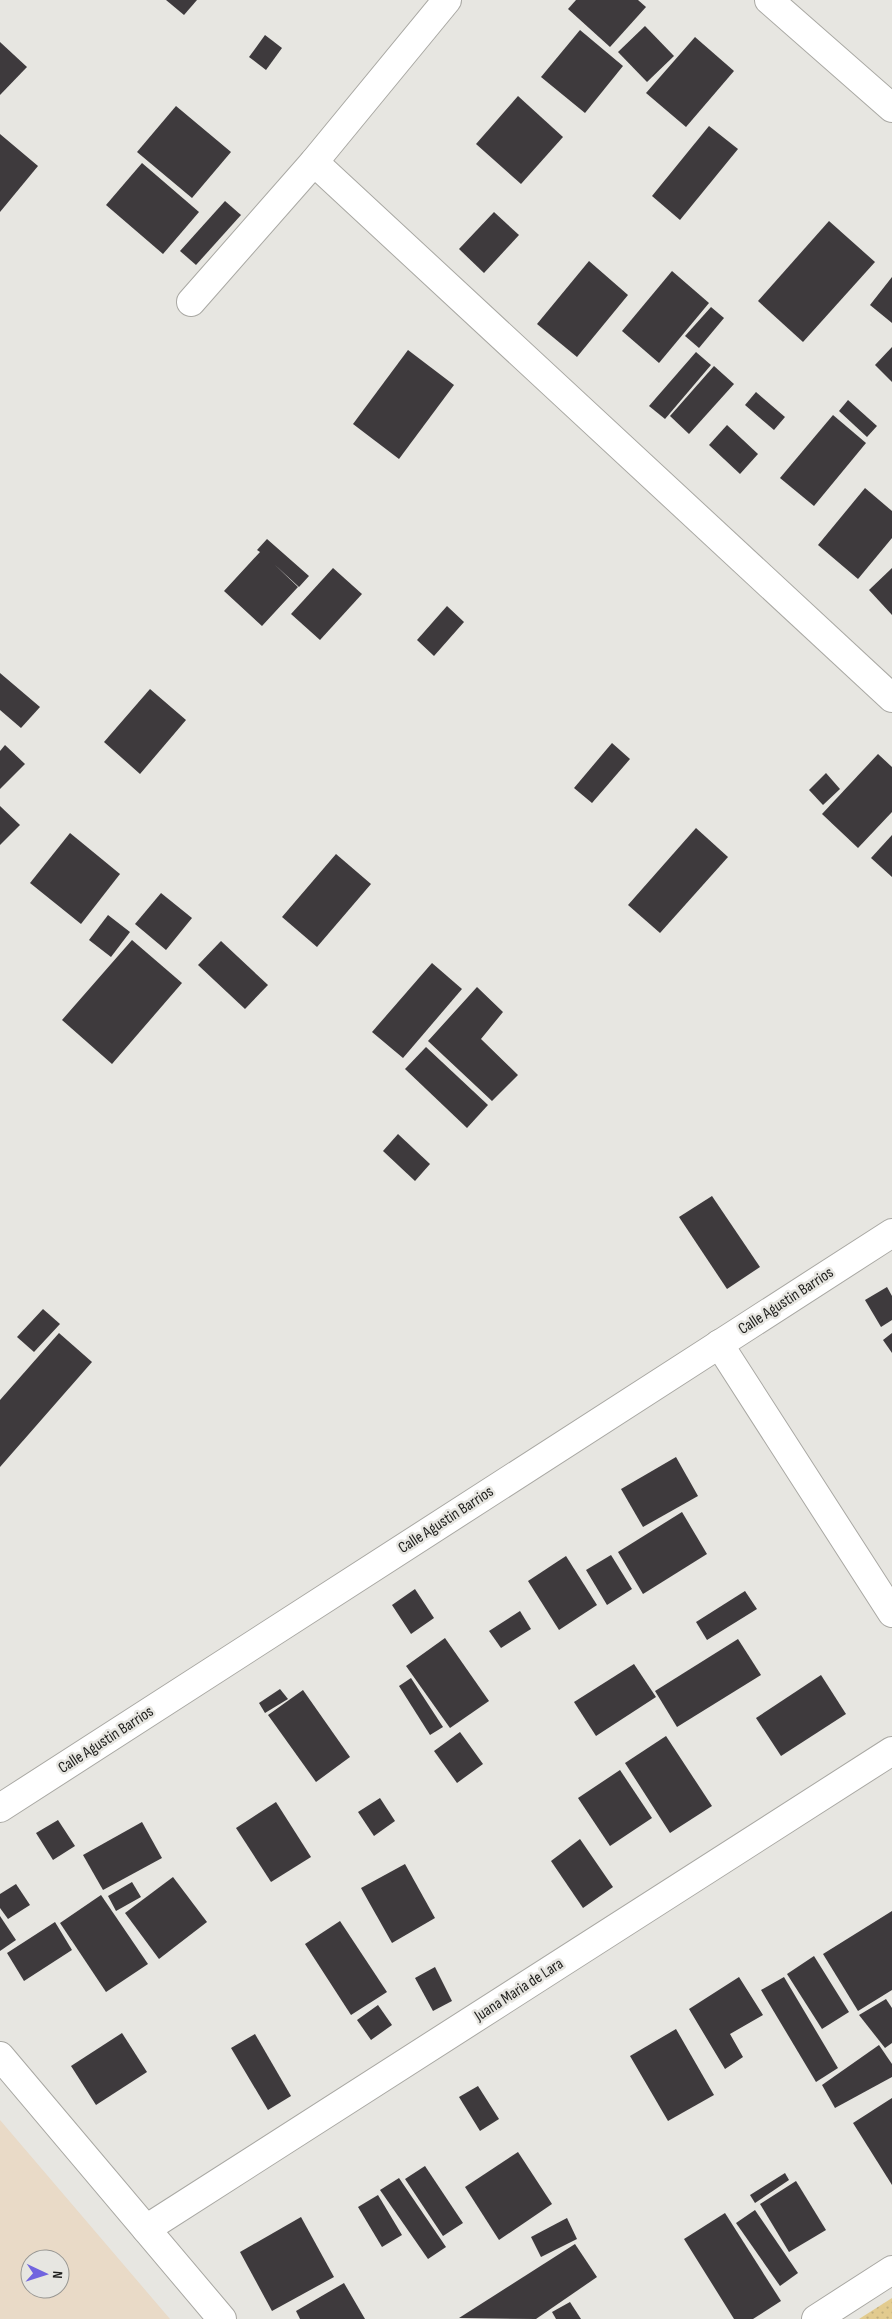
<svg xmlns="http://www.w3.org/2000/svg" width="892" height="2319" viewBox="0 0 892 2319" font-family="'Sofia Sans Condensed',sans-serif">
  <defs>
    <pattern id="grass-dots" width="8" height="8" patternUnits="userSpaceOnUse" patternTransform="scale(1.25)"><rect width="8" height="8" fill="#e2cb8f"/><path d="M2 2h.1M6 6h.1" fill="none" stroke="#c1ae7b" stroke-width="1.8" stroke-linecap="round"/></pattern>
  </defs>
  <rect width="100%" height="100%" fill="#e7e6e1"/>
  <path fill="#e9dac7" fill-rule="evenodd" d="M0 2120 170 2319H0ZM30 2259H60V2289H30Z"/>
  <polygon fill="url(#grass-dots)" points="892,2298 892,2319 859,2319"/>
  <g fill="#3e3a3d">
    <polygon points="166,0 197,0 184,15"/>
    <polygon points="576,0 638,0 646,7 610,47 568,9"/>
    <polygon points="645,26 674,56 647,82 618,52"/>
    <polygon points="580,30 623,66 585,113 541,77"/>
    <polygon points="265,35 282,48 266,70 249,57"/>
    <polygon points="695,37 734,71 686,127 646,93"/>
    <polygon points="0,42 27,67 0,95"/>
    <polygon points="518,96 563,137 521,184 476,144"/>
    <polygon points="176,106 231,152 192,198 137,152"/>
    <polygon points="709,126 738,149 680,220 652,196"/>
    <polygon points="0,134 38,166 0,212"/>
    <polygon points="142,163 199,212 163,254 106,205"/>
    <polygon points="225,201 241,215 196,265 180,251"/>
    <polygon points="494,212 519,235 484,273 459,249"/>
    <polygon points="829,221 875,262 803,342 758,301"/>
    <polygon points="589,261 628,295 577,357 537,324"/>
    <polygon points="672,271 709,303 659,363 622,331"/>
    <polygon points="892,277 892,323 870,305"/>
    <polygon points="711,307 724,318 699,348 685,336"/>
    <polygon points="892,347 892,382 875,365"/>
    <polygon points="408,350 454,385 399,459 353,424"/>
    <polygon points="696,352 711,365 665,419 649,406"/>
    <polygon points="714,366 734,384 689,434 670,416"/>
    <polygon points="756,392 785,417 774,430 745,405"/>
    <polygon points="848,400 877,426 867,437 839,411"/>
    <polygon points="833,415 866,443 814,506 780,478"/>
    <polygon points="727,425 758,454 740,474 709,445"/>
    <polygon points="865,488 892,511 892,538 858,579 818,545"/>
    <polygon points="267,539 309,576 299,587 274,564 298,587 262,626 224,591 260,552 257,550"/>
    <polygon points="333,568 362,594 320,640 291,614"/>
    <polygon points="892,568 892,615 869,590"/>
    <polygon points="447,606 464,622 434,656 417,640"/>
    <polygon points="0,673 40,707 21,728 0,710"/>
    <polygon points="150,689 186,720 140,774 104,742"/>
    <polygon points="612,743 630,759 592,803 574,788"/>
    <polygon points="5,745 25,764 0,789 0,751"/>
    <polygon points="878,754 892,767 892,812 858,848 822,814"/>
    <polygon points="826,773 840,789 823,805 809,790"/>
    <polygon points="0,806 20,825 0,845"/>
    <polygon points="696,828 728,857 660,933 628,905"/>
    <polygon points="70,833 120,874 81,924 30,883"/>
    <polygon points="892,835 892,877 871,858"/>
    <polygon points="336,854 371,884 317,947 282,917"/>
    <polygon points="161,893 192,918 166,950 135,924"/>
    <polygon points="108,915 130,932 111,957 89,940"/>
    <polygon points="132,940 182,983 112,1064 62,1020"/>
    <polygon points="221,941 268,985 245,1009 198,965"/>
    <polygon points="432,963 462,989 403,1058 372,1032"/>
    <polygon points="477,987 503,1012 481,1039 518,1075 492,1101 428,1041"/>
    <polygon points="426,1047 488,1105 467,1128 405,1069"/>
    <polygon points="398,1134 430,1164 415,1181 383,1151"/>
    <polygon points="712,1196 760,1267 727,1289 679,1217"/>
    <polygon points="887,1287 892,1296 892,1320 881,1327 865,1300"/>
    <polygon points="43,1309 60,1324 34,1352 17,1337"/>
    <polygon points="59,1333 92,1362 0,1467 0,1400"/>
    <polygon points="892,1333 892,1353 883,1340"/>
    <polygon points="676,1457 698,1496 643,1527 621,1489"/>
    <polygon points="682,1512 707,1554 643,1594 618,1552"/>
    <polygon points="611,1555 632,1589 607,1605 586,1570"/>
    <polygon points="566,1556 597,1605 559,1630 528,1581"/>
    <polygon points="415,1589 434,1618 411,1634 392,1605"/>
    <polygon points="745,1591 757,1609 707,1640 696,1622"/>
    <polygon points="520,1611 531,1629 501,1648 489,1631"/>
    <polygon points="445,1638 489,1701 450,1728 406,1666"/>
    <polygon points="738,1639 761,1675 677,1727 655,1691"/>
    <polygon points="634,1664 656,1697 596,1736 574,1702"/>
    <polygon points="821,1675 846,1714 781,1756 756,1718"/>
    <polygon points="411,1678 443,1727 430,1735 399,1686"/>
    <polygon points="280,1689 288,1699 265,1713 259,1703"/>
    <polygon points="303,1690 350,1757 316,1782 268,1715"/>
    <polygon points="460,1732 483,1764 457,1783 434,1751"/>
    <polygon points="666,1736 712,1806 670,1833 625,1763"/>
    <polygon points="620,1770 652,1818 610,1846 578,1798"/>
    <polygon points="380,1798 395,1821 374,1836 358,1812"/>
    <polygon points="276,1802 311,1857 271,1882 236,1828"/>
    <polygon points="58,1820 75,1846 53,1860 36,1833"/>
    <polygon points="142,1822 162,1858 103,1890 83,1855"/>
    <polygon points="580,1839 613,1887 583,1908 551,1861"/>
    <polygon points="405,1864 435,1918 392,1943 361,1888"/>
    <polygon points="173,1877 207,1922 159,1959 125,1913"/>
    <polygon points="132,1882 141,1897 116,1911 108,1896"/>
    <polygon points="16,1884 30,1905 8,1919 0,1908 0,1894"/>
    <polygon points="101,1895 148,1964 106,1992 60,1923"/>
    <polygon points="892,1911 892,1990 858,2011 823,1954"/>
    <polygon points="0,1916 16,1940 0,1951"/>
    <polygon points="340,1921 387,1992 351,2015 305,1944"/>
    <polygon points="55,1922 72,1950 24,1981 7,1953"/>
    <polygon points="814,1956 849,2012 822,2029 787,1974"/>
    <polygon points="435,1967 452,2001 433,2011 415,1978"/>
    <polygon points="739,1977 763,2015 730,2034 743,2057 725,2069 689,2009"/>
    <polygon points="784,1977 838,2068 816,2082 761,1990"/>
    <polygon points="886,1999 892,2008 892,2043 885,2048 859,2015"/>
    <polygon points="378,2005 392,2025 371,2040 357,2020"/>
    <polygon points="676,2029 714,2095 668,2121 630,2056"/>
    <polygon points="122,2033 147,2072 96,2105 71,2066"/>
    <polygon points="255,2034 291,2096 268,2110 231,2048"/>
    <polygon points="879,2045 892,2064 892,2077 835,2108 822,2085"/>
    <polygon points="478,2086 499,2119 480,2131 459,2097"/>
    <polygon points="892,2098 892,2185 853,2123"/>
    <polygon points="518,2152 552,2204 499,2240 465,2187"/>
    <polygon points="425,2166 463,2223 443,2236 405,2179"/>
    <polygon points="785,2173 789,2180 755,2203 750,2195"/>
    <polygon points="399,2178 446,2247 428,2259 380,2190"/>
    <polygon points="796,2181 826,2230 789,2252 760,2204"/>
    <polygon points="378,2195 402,2235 382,2247 358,2207"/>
    <polygon points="755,2210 798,2273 780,2286 736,2223"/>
    <polygon points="725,2213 781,2301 753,2319 734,2319 684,2239"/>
    <polygon points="301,2217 334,2277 272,2311 240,2252"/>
    <polygon points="567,2218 577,2239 541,2257 531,2237"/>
    <polygon points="575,2244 597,2277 536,2319 459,2318"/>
    <polygon points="344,2283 365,2319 300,2319 296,2311"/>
    <polygon points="570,2302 581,2319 556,2319 552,2312"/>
  </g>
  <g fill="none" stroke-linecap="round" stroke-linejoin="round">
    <defs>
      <g id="street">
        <polyline points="769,0 892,108"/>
        <polyline points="314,162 892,698"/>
        <polyline points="191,302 314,162 447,0"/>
        <polyline points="719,1344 892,1613"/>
        <polyline points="0,1808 892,1233"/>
        <polyline points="0,2056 222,2319"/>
        <polyline points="146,2229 892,1751"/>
        <polyline points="816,2319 892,2270"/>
      </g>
    </defs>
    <use href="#street" stroke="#a9a8a3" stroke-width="30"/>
    <use href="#street" stroke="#fff" stroke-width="28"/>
  </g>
  <g text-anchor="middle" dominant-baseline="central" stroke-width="5" stroke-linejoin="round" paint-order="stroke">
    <g font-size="16" fill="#1e1e1c" stroke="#e7e6e1">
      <text transform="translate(786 1301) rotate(-33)">Calle Agustin Barrios</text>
      <text transform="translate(446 1520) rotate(-33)">Calle Agustin Barrios</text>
      <text transform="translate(106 1740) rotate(-33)">Calle Agustin Barrios</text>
      <text transform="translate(519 1990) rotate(-33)">Juana Maria de Lara</text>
    </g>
  </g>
  <g transform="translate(45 2274) rotate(94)"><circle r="24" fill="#e7e6e1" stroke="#979692"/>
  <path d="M0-4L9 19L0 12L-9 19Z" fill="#7164df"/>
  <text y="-8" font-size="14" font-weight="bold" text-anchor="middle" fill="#1e1e1c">N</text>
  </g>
</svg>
